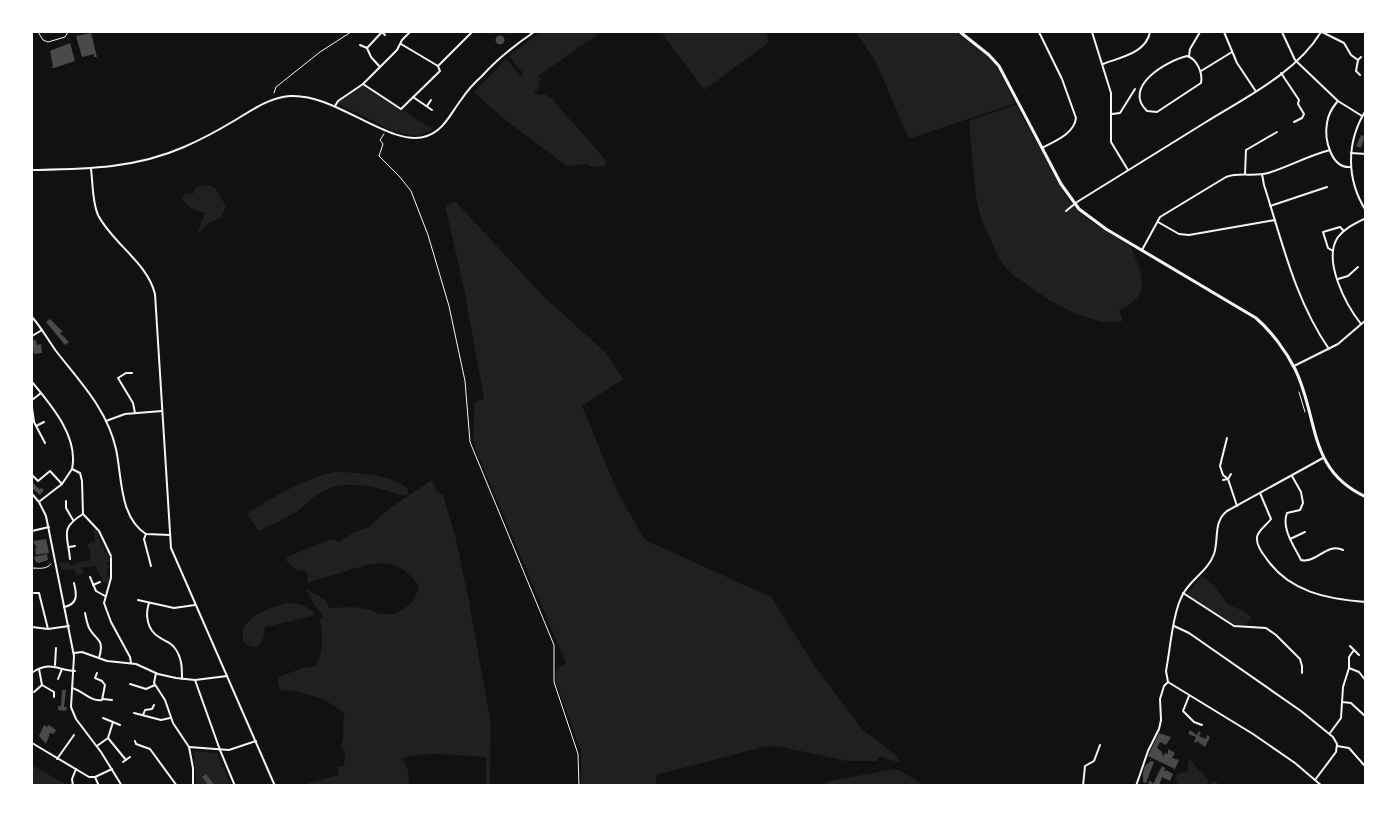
<svg xmlns="http://www.w3.org/2000/svg" width="1397" height="817" viewBox="0 0 1397 817" font-family="Rubik,sans-serif">
  <rect width="100%" height="100%" fill="#111"/>
  <g fill="#202020">
    <polygon points="540,32 601,32 538,76 541,79 538,85 540,88 534,92 537,95 544,94 551,98 604,158 606,163 605,166 592,167 588,164 567,166 504,119 474,92 506,59 522,77 523,73 509,56"/>
    <polygon points="661,32 766,32 769,42 704,90"/>
    <polygon points="856,32 955,32 989,57 997,66 1015,103 909,139 876,62"/>
    <polygon points="363,85 434,130 416,136 395,132 337,103"/>
    <path d="M1016 105 1069 201 1090 221 1131 247C1141 273 1154 296 1119 310L1123 321 1102 322 1076 314 1049 300 1013 275 1001 262 981 219 976 196 969 121Z"/>
    <path d="M208 185 215 188 226 206C222 218 223 216 213 221 207 223 201 231 197 235L205 213 191 209 182 199 184 194 194 193 196 187Z"/>
    <path d="M456 202 544 297 606 353 623 379 582 406 618 493 645 540 771 597 815 666 863 730 897 756 901 763C893 761 887 758 879 757L876 761H847L777 746 763 747 656 775V785H581V751L555 680 557 668 566 663 478 455 473 440 475 402 484 399 464 289 445 205Z"/>
    <path d="M334 472C354 472 394 475 408 489V494L404 496C377 487 344 477 318 494 310 499 304 507 296 512 285 519 271 525 259 531L247 514C270 498 306 478 334 472Z"/>
    <path d="M432 480 437 492 443 495 455 535 469 602 491 724 490 785H486V757C458 756 430 750 402 758L408 771 409 785H302L339 775 337 766H344L345 752 341 746C346 736 341 724 345 714L325 700 299 692 281 690 278 685V677L303 668 316 666C324 650 323 637 320 620L323 616 315 606 305 588 326 600 329 608 353 607 372 610 378 614H396L414 601 419 586C396 554 375 562 343 572 331 576 319 578 307 583L308 574 304 570 298 571 287 562V557L331 539 339 542 353 533 369 527 387 510Z"/>
    <polygon points="93,529 95,529 99,534 98,537 103,546 105,545 104,552 109,553 110,561 106,563 110,567 107,568 107,575 110,576 108,584 103,582 96,566 82,568 84,574 77,576 74,569 61,570 59,563 69,562 70,566 75,565 75,563 90,560 91,551 87,546 88,544 95,541"/>
    <path d="M1202 576 1215 587 1228 605 1242 610 1251 617C1249 622 1246 625 1240 625 1228 625 1199 601 1187 594Z"/>
    <path d="M288 603C299 603 308 606 315 614L313 616 265 627 263 639 259 646 252 647 243 642V628C254 613 271 607 288 603Z"/>
    <polygon points="194,751 217,753 231,785 196,785"/>
    <polygon points="1191,759 1194,765 1209,780 1207,783 1209,784 1213,781 1222,785 1177,785 1177,780 1175,780 1177,774 1188,771 1188,763"/>
    <polygon points="32,765 65,784 67,785 32,785"/>
    <polygon points="895,769 903,772 923,785 825,785 825,782"/>
  </g>
  <g fill="#4a4a4a">
    <polygon points="91,33 97,57 94,57 94,54 82,57 76,36"/>
    <circle cx="500" cy="40" r="4.5"/>
    <polygon points="70,43 75,61 54,68 51,67 53,66 50,51"/>
    <polygon points="1361,135 1365,136 1361,148 1356,146"/>
    <polygon points="50,319 63,332 60,333 69,342 65,345 46,322"/>
    <polygon points="36,340 37,345 41,344 42,353 34,354 33,349 32,349 32,341"/>
    <polygon points="32,482 39,489 42,488 44,490 40,495 32,488"/>
    <polygon points="46,539 49,553 36,555 35,549 37,548 33,541"/>
    <polygon points="47,554 48,560 39,563 36,562 34,557"/>
    <polygon points="62,690 66,690 64,707 67,707 66,711 58,710 58,706 61,706"/>
    <polygon points="44,725 47,727 49,725 56,730 54,734 50,733 46,744 39,736"/>
    <polygon points="1190,730 1197,735 1199,731 1201,732 1199,736 1206,739 1207,735 1210,737 1205,747 1197,741 1196,743 1194,742 1196,737 1188,734"/>
    <polygon points="1159,733 1171,737 1166,745 1160,742 1157,748 1162,752 1163,757 1165,753 1168,754 1168,749 1175,753 1172,758 1179,760 1175,769 1148,756"/>
    <polygon points="1151,761 1154,762 1146,783 1143,782 1143,773 1145,766"/>
    <polygon points="1162,766 1165,768 1164,772 1166,770 1173,774 1170,781 1162,777 1159,786 1147,786 1150,780 1153,784"/>
    <polygon points="206,774 215,786 209,786 202,777"/>
  </g>
  <g fill="none" stroke-linecap="round" stroke-linejoin="round">
    <g stroke="#f5f5f5" stroke-width="1">
      <polyline points="274,93 276,87 320,52 351,32"/>
      <polyline points="384,134 380,140 383,144 379,156 399,176 411,191 428,235 449,306 465,381 470,442 554,645 554,682 578,754 579,786"/>
      <polyline points="1299,392 1305,412"/>
      <path d="M32 568C38 568 46 570 51 564"/>
    </g>
    <polyline stroke="#f5f5f5" stroke-width="1" points="38,32 43,40 48,42 65,37 68,32"/>
    <g stroke="#f5f5f5" stroke-width="2">
      <path d="M1039 32 1062 79 1076 118C1074 134 1055 141 1042 148"/>
      <polyline points="1092,32 1111,93 1111,142 1128,170"/>
      <polyline points="1224,32 1237,63 1255,90"/>
      <polyline points="1282,32 1295,60 1338,101 1362,116"/>
      <polyline points="1322,32 1344,43 1351,55 1358,60 1361,57"/>
      <polyline points="401,44 438,66"/>
      <polyline points="360,45 367,48"/>
      <path d="M1187 56C1197 59 1203 73 1201 83L1157 112 1147 111C1122 87 1166 61 1187 56Z"/>
      <polyline points="1189,56 1190,49 1200,32"/>
      <polyline points="1358,60 1356,71 1360,75"/>
      <path d="M1103 64C1121 57 1146 53 1150 32"/>
      <polyline points="438,66 472,32"/>
      <polyline points="380,67 371,57 367,48 382,32 385,35"/>
      <polyline points="1201,71 1232,52"/>
      <polyline points="1281,73 1299,100 1298,104 1304,114 1302,118 1294,122"/>
      <polyline points="363,84 401,109 440,71 438,66"/>
      <polyline points="413,97 432,110"/>
      <path d="M1337 102C1332 108 1328 115 1327 123 1324 139 1331 169 1351 167"/>
      <polyline points="335,106 338,101 363,84 397,50 402,40 410,32"/>
      <polyline points="427,106 431,100"/>
      <path d="M1366 110C1346 142 1346 179 1366 211"/>
      <polyline points="1112,114 1120,113 1135,89"/>
      <polyline points="1351,153 1366,154"/>
      <polyline points="1245,174 1246,150 1277,132"/>
      <path d="M1262 174 1264 185C1282 241 1295 300 1329 349"/>
      <polyline points="1270,206 1327,187"/>
      <path d="M1066 211 1077 202C1120 175 1163 149 1206 122 1246 97 1296 73 1321 32"/>
      <polyline points="1158,222 1179,234 1189,235 1275,220"/>
      <path d="M1142 250 1160 217 1226 177C1239 172 1254 177 1268 173 1288 167 1307 156 1330 150"/>
      <polyline points="1333,251 1328,248 1323,232 1340,227 1344,231"/>
      <polyline points="1338,279 1348,276 1358,267"/>
      <path d="M32 317C41 327 48 340 56 351 80 382 107 409 116 449 122 476 119 517 146 534L170 535"/>
      <path d="M1361 324C1346 305 1322 260 1338 237 1345 228 1356 223 1366 218"/>
      <polyline points="32,336 42,330"/>
      <polyline points="1294,366 1338,344 1366,320"/>
      <polyline points="132,373 126,373 118,378 133,403 135,413"/>
      <path d="M32 382C51 405 79 437 72 469L80 473 82 481 83 514 99 531 111 556"/>
      <polyline points="32,400 41,393"/>
      <polyline points="32,408 34,422 45,443"/>
      <polyline points="106,421 125,414 162,411"/>
      <polyline points="36,426 44,422"/>
      <polyline points="1227,438 1220,466 1223,475 1228,479 1237,506"/>
      <polyline points="32,475 38,481 50,471 62,484"/>
      <path d="M1292 476 1301 492 1303 503 1300 510 1287 513C1281 528 1294 546 1301 560 1316 564 1327 542 1343 550"/>
      <polyline points="1223,480 1228,479 1231,474"/>
      <path d="M1260 493 1271 519C1267 525 1258 530 1257 537 1256 545 1262 553 1266 558 1289 592 1327 599 1366 602"/>
      <polyline points="32,494 39,502 46,516 74,656 71,707 76,719 101,752 122,786"/>
      <polyline points="40,501 62,484 72,469"/>
      <polyline points="66,501 66,508 73,520"/>
      <polyline points="32,531 49,527"/>
      <polyline points="146,534 144,539 151,566"/>
      <polyline points="1290,539 1305,532"/>
      <polyline points="69,547 75,546"/>
      <polyline points="111,558 111,578 104,603 111,622 130,657 131,663"/>
      <path d="M70 559C68 535 59 529 83 514"/>
      <polyline points="90,577 96,591 105,596"/>
      <polyline points="93,585 100,582"/>
      <polyline points="34,593 39,593 48,629"/>
      <polyline points="1183,593 1234,626 1266,628 1276,635 1300,659 1302,666 1302,673"/>
      <polyline points="138,600 174,608 195,605"/>
      <path d="M149 603C145 615 147 630 159 637 164 641 170 642 174 647 182 657 182 667 182 679"/>
      <path d="M64 607C78 604 77 595 74 583"/>
      <path d="M85 613C86 618 87 623 89 628 96 641 105 638 99 658"/>
      <polyline points="1174,626 1189,633 1301,711 1333,737 1337,744 1336,752 1315,780"/>
      <polyline points="32,627 48,629 69,626"/>
      <polyline points="1350,646 1359,655"/>
      <polyline points="74,653 82,652 107,661 136,664 158,674 176,678 195,680 227,676"/>
      <polyline points="55,665 56,648"/>
      <polyline points="1349,668 1359,672 1366,681"/>
      <polyline points="39,669 42,685 54,692 54,697"/>
      <path d="M33 672C51 661 57 670 75 671"/>
      <polyline points="156,673 154,683 165,700 173,723 189,747 193,768 193,786"/>
      <polyline points="58,679 62,669"/>
      <polyline points="195,680 220,750 235,786"/>
      <polyline points="1168,682 1253,734 1295,763 1322,786"/>
      <polyline points="130,684 146,689 155,685"/>
      <path d="M72 688C84 691 90 702 102 700L105 685 102 681 95 678 97 673"/>
      <polyline points="34,692 42,685"/>
      <polyline points="1189,696 1183,711 1194,722 1202,725"/>
      <polyline points="103,699 112,700"/>
      <polyline points="1342,702 1351,703 1366,717"/>
      <polyline points="134,713 161,720 170,718"/>
      <polyline points="143,715 145,710 152,709 154,705"/>
      <polyline points="113,722 120,725"/>
      <polyline points="1330,733 1341,718 1343,687 1349,668 1349,657 1354,650"/>
      <polyline points="108,738 126,760"/>
      <polyline points="135,741 136,744 150,749 177,786"/>
      <polyline points="32,743 89,777 95,777 112,769"/>
      <polyline points="97,746 108,738 113,722 103,718"/>
      <polyline points="1337,746 1349,748 1364,765"/>
      <polyline points="189,747 229,750 256,741"/>
      <polyline points="57,759 74,735"/>
      <polyline points="123,762 130,757"/>
      <polyline points="95,777 99,786"/>
      <polyline points="73,786 72,779 76,769"/>
      <polyline points="1083,786 1085,766 1094,761 1100,745"/>
    </g>
    <g stroke="#f5f5f5" stroke-width="2">
      <path d="M91 169C93 184 92 201 98 215 113 244 147 262 155 294L171 548 275 786"/>
      <path d="M32 170C84 169 134 169 184 147 200 140 217 131 232 122 251 111 267 98 290 96 336 93 391 149 427 136 444 130 451 113 461 100 467 91 474 83 482 76 497 59 515 45 534 32"/>
      <path d="M1136 786 1148 751 1159 729 1161 720 1160 699 1164 686 1168 682 1166 671C1170 650 1173 611 1183 594 1191 579 1208 571 1214 554 1219 539 1213 522 1227 511L1323 458"/>
    </g>
    <path stroke="#f5f5f5" stroke-width="3" d="M960 32 989 55 999 66 1061 184 1079 209 1106 229 1256 318C1271 331 1286 351 1295 369 1319 418 1307 470 1366 497"/>
  </g>
  <rect width="1397" height="817" fill="none" stroke="#ffffff" stroke-width="66"/>
</svg>
